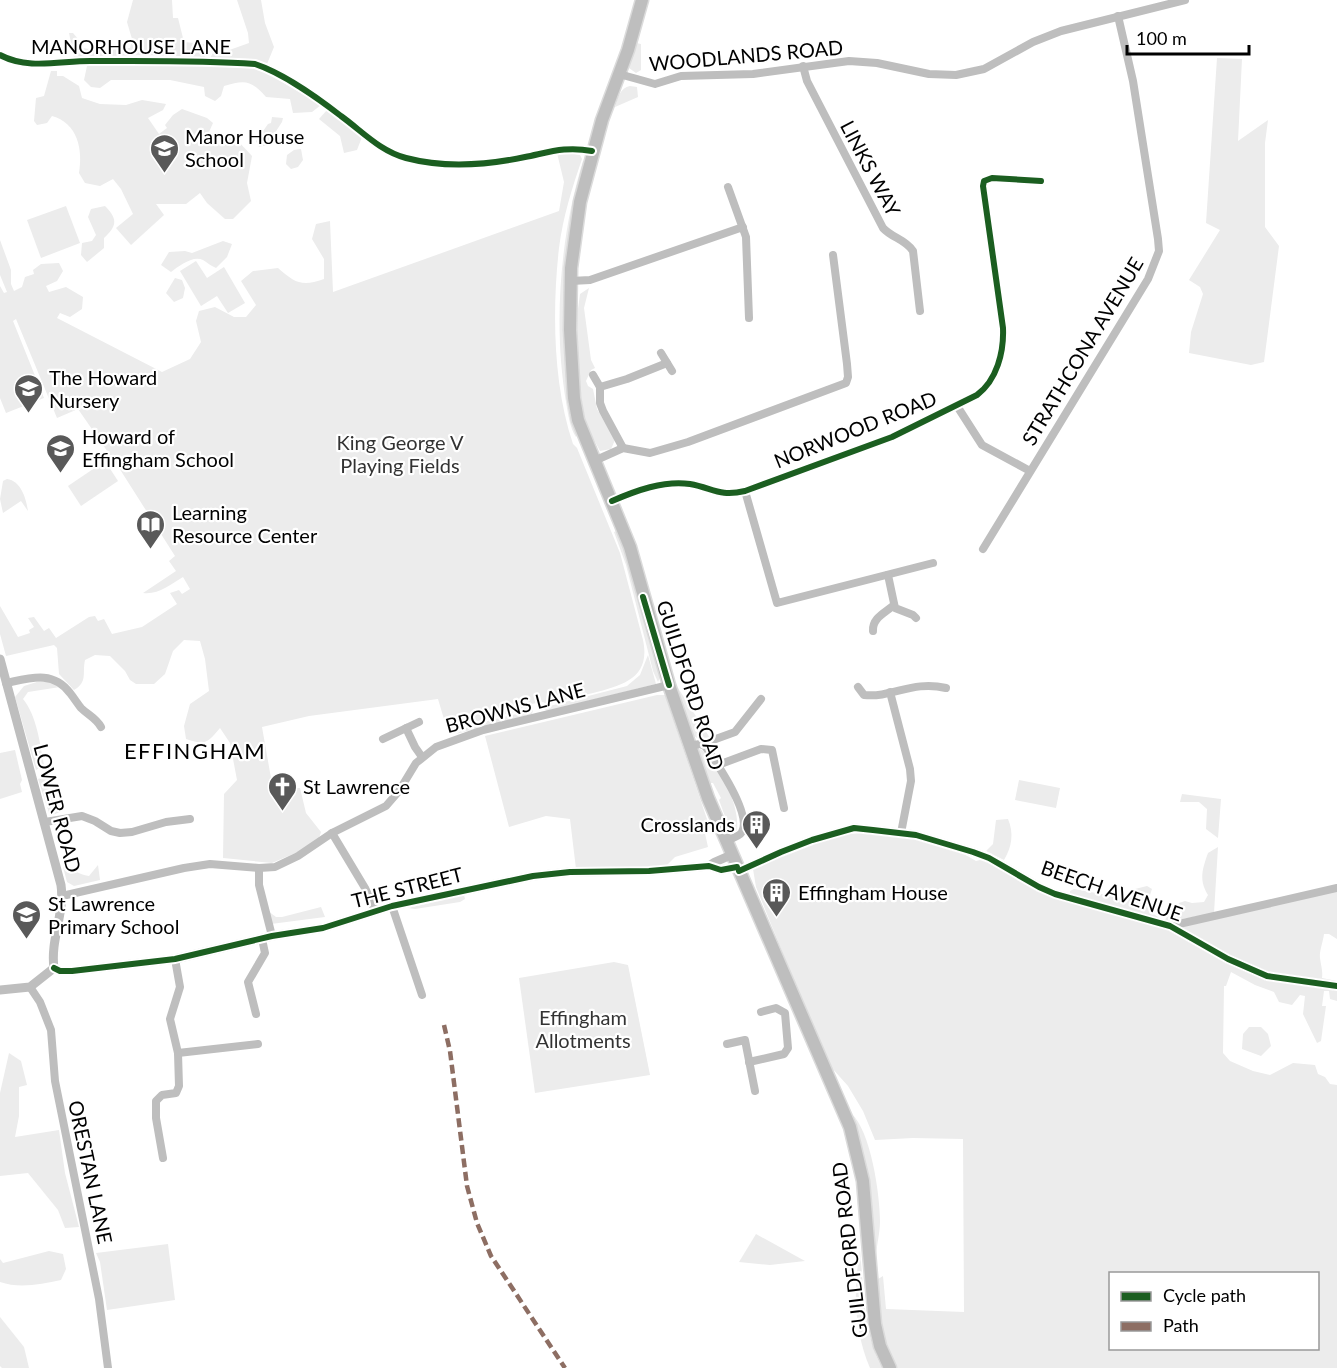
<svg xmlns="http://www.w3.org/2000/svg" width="1337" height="1368" viewBox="0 0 1337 1368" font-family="Lato,sans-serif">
  <rect width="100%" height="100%" fill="#fff"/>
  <g fill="#ececec" fill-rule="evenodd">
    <polygon points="133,0 172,0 173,18 178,18 184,42 204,44 205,57 144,55 74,57 69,33 73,33 78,39 81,48 99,50 130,48 132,39 127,22"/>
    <polygon points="237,0 261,0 265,23 274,47 267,64 236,58 210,58 213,53 221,53 249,43 248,33"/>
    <polygon points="636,43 641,44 641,70 636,73 629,68"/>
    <polygon points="1217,58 1242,59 1238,141 1268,120 1265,143 1265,227 1279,246 1264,362 1251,365 1189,353 1191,332 1203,294 1200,287 1189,280 1220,230 1206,223"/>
    <path d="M153 64 253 68 267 73 321 105 312 112 293 113 290 99 266 97C251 80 245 80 224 86L221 96 215 101 205 96 204 87 170 80H111L100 88 91 87 84 80 87 66Z"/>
    <path d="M51 71H57V76H63L79 86 82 98 100 104 126 105 142 100 166 104 163 110 148 118 159 134 167 128 165 125 173 115 182 109 207 118 213 123 209 132 213 142 223 145 230 138 236 139 252 156 247 183 251 201 233 219H225L207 203 200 193 186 204H156L164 215 131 245 116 228 133 214 121 189 113 179 100 186 85 183 79 173C83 150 78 123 52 116L47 123 37 125 34 121 36 98 44 96Z"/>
    <path d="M630 86 637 87 638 97 615 107C618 97 620 88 630 86Z"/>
    <polygon points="327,110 362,137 357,150 344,153 340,136 319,119"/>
    <polygon points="272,117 283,118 282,122 267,145 259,147 256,141 268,124 271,123"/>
    <polygon points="301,149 303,160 298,167 291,169 286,164 287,155 294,150"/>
    <path d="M564 152 580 155 582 159C572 188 563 217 559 248 552 310 553 385 573 444L577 448 620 553 643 640C651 678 623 685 593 693 577 697 562 700 547 704L543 702 531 704 529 708 447 729 438 699 309 716 262 727 271 778 292 777 297 788H300L306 813 321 832 319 838 300 851 272 863 223 858 224 794 237 780 230 743 220 728C207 744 205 745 186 739L184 726 190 704 209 691 205 659 200 641 184 640 173 651 165 674 154 684H136L130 680 125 671 110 656 95 655 85 660C82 673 88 682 74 690L59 674 57 648 54 645 6 656 0 634V606L18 637 30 633 29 630 34 627 28 618 34 617 44 631 49 628 56 638 89 617 95 616 98 621 104 619 112 634 142 627 177 604 170 593 179 590 182 594 190 589 183 577C170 585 158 595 143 593L176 571 169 561 175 556 121 471 78 409 57 418 16 319 13 321 44 398 6 413 0 398V286L4 293 7 292 0 275V240L11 270V284L14 291 22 287 25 277 34 274 33 270 41 264 59 263 63 271 57 281 46 286 49 292 66 287 83 297 82 309 70 317 60 313 57 318 162 372 190 359 201 342 196 321 199 311 215 307 234 317H246L256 305 241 281 253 271 278 268C295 283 302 287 324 279V259L312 239 316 224 330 221 333 292 559 211 564 182 557 153Z"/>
    <path d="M583 161 584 165 569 241 579 433 576 437C570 428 568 414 566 402 553 325 560 235 583 161Z"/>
    <polygon points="66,206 80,243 41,258 27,220"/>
    <path d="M105 206C118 219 117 226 104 238V248L87 262 81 255 82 243 92 241 96 235 88 217 91 209Z"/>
    <path d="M223 241 232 244 227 257 216 268C211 266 208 263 203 260 193 255 179 266 171 272L161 265 169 252 185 251 192 253Z"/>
    <polygon points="196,261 207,278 224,267 245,303 228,313 217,296 201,306 180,271"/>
    <polygon points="175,278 182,280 185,288 183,298 174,302 166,293"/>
    <path d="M589 288 584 308 591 360 595 368 591 370 586 381 588 386 593 389 597 409 615 440 611 449 600 451 593 438 597 449 593 447C576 397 576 348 575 296L578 291V309L580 294Z"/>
    <polygon points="105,461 118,481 81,506 68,486"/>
    <path d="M7 479C21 481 26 498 28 511L21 501 3 513 0 499 3 481Z"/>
    <path d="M619 530C634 579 643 628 661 675L658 682 653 671 626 565 614 532Z"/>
    <polygon points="648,655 656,684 547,711 542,708 627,686 640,675"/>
    <path d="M40 681 55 683 60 687 28 692 23 699C37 716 40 744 44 765L36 770 15 697 24 686Z"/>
    <polygon points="678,688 710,738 697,738 690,733 676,691"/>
    <polygon points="657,695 665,695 710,828 704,829 708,847 675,857 666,866 576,869 570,819 546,816 509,827 485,736"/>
    <polygon points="533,710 532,714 456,734 471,725"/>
    <path d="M699 749 702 750C720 767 740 805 737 830L735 831 730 830 719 800 721 798 713 783H709L698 753Z"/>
    <polygon points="15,750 22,780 20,784 22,792 0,799 0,753"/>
    <polygon points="44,776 47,777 56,807 60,812 50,816 38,779"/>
    <polygon points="1019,780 1060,788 1056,808 1015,800"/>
    <polygon points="1182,794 1221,799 1218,838 1206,829 1207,809 1199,802 1180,802"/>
    <path d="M1008 819C1014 833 1012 847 1004 860L986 851 993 844 996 820Z"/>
    <path d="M859 833C899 836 941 839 976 861L984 859 1040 891 1178 926 1337 891V939L1329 934H1324C1323 942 1319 952 1320 958 1321 966 1323 971 1322 978L1337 981V1001L1330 999 1329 991H1324L1322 1006H1326L1321 1041 1317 1043 1303 1014 1305 996 1300 995 1292 1005 1279 1002 1274 992 1255 985 1231 972 1226 986H1224L1223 1053 1230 1061 1253 1071 1270 1075 1293 1063 1315 1065 1318 1074 1325 1077 1330 1084 1337 1085V1368H895L885 1349 873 1282 883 1276 886 1309 964 1312 963 1139 913 1138 875 1140 863 1111 848 1086 831 1067 790 971 756 887 753 869C785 853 822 836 859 833ZM1110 1274H1318V1348H1110Z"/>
    <path d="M1218 847 1214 913 1172 921 1165 920 1167 916 1174 914 1179 903 1185 901 1192 903 1204 902 1208 895C1199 880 1202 870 1208 853Z"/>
    <path d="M98 865 100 880 74 886 67 882 63 867C74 868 78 875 89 876Z"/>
    <polygon points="1147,886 1152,889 1147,904 1150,905 1149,911 1158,917 1159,919 1070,894 1070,891 1074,889 1123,898 1131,890"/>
    <polygon points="464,895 465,899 460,902 415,909 408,908"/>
    <polygon points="321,907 325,917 271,924 268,911 276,917 282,917"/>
    <polygon points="614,962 628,965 650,1075 535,1093 519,978"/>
    <polygon points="1249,1027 1261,1027 1268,1034 1271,1046 1261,1056 1242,1049 1243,1034"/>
    <polygon points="9,1053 21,1061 27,1085 19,1087 19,1116 15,1137 59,1130 65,1173 79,1227 65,1228 58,1210 28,1173 0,1176 0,1093"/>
    <path d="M851 1113C871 1131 880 1195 880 1221 880 1232 877 1244 876 1255L872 1256C869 1207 870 1159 851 1113Z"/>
    <polygon points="756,1234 805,1261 770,1265 739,1262"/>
    <polygon points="168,1244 175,1300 107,1310 100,1262 96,1253"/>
    <path d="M860 1250C864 1290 863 1332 882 1368H870C854 1330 853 1291 860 1250Z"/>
    <path d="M49 1251 63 1254 66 1269 61 1280C41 1284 20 1289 0 1282V1259L3 1263Z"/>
    <polygon points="0,1317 24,1347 29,1368 2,1368 0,1366"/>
  </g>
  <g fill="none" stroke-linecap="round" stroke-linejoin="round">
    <defs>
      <polyline id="primary" points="642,0 628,50 602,120 580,202 571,268 570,330 574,398 578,420 630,547 669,685 708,798 850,1127 863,1181 875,1324 880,1346 890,1368"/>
    </defs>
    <use href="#primary" stroke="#dbdbdb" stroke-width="15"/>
    <g stroke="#bebebe" stroke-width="8">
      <path d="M0 55C28 70 60 61 90 61 145 61 200 60 255 64 282 73 318 98 341 116 363 132 380 151 406 158 444 168 487 165 525 157 550 152 566 146 592 151"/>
      <path d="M803 66 807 81 883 228C892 238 905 239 913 251L920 311"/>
      <polyline points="619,74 655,84 681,76 753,74 849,61 877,63 929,74 956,75 984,69 1033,42 1061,31 1185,0"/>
      <polyline points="728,187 746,237 749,318"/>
      <polyline points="571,281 590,280 743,227"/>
      <polyline points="661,353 672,371"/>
      <polyline points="593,375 600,387 600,403 603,411 623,448"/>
      <polyline points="600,387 627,379 667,363"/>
      <polyline points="957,406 982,445 1030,471"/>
      <polyline points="594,461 623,448 650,453 688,442 846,383 848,377 847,364 833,255"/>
      <polyline points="745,491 777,603 933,563"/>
      <path d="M612 501C635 491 664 480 690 484 713 488 719 497 745 491L892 437 977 395C997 380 1004 352 1003 328L983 186 984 181 992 178 1041 181"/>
      <polyline points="983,549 1148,279 1159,251 1158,239 1133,81 1118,16"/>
      <polyline points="888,575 895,608 913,615 916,618"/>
      <path d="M873 631C872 618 885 613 894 605"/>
      <path d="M6 683C30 678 53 670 70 693 74 698 77 703 81 708 88 715 96 718 101 727"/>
      <path d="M858 687 864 695C893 698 912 680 946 688"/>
      <polyline points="890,692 910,769 911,781 901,833"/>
      <polyline points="406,728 415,747 422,757"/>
      <polyline points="383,739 419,722"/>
      <path d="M689 746 700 744 705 746C716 762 752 814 742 832 739 837 730 839 725 841"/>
      <polyline points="705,746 713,740 735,732 761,699"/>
      <polyline points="718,765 761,749 772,750 784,808"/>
      <polyline points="45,822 82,816 95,821 111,831 120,833 132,832 166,822 190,819"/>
      <polyline points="332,833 365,888 375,910"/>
      <polyline points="259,868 259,885 272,936"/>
      <polyline points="62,896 184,868 210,864 259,868 275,867 298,856 332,833 386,806 399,791 416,763 436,747 483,730 669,685"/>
      <polyline points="392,906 422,995"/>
      <polyline points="1170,926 1337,888"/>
      <polyline points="30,987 40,1002 51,1030 55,1081 99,1299 108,1368"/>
      <polyline points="256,1014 248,982 265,953 262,939"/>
      <polyline points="727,1044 745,1040 755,1091"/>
      <polyline points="178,1053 258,1044"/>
      <polyline points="749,1062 784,1054 788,1048 785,1013 776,1008 761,1012"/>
      <polyline points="163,1158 156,1118 156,1101 162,1095 176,1093 179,1086 178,1053 170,1019 180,987 175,959"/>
    </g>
    <g stroke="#bebebe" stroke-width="9">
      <path d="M0 659 61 885C65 913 50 940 54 968"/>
      <polyline points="709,866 715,862 731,855"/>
      <polyline points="739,871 781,852 812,840 854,828 873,830 916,835 973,852 989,858 1039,887 1055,894 1170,926 1228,959 1267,976 1337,986"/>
      <polyline points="54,968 60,971 72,971 175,959 272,936 323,928 392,906 533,876 570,872 649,871 709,866 721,870 737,867"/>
      <polyline points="0,990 30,987 54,968"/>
    </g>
    <use href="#primary" stroke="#bebebe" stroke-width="12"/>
    <polyline stroke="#8d6e63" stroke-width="4.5" stroke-dasharray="9 4.5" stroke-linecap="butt" points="444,1025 450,1051 467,1186 477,1223 491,1256 565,1368"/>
    <defs>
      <g id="cycleway">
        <path d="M0 55C28 70 60 61 90 61 145 61 200 60 255 64 282 73 318 98 341 116 363 132 380 151 406 158 444 168 487 165 525 157 550 152 566 146 592 151"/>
        <path d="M612 501C635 491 664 480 690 484 713 488 719 497 745 491L892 437 977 395C997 380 1004 352 1003 328L983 186 984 181 992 178 1041 181"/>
        <polyline points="643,597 669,685"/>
        <polyline points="739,871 781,852 812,840 854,828 873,830 916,835 973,852 989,858 1039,887 1055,894 1170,926 1228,959 1267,976 1337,986"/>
        <polyline points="54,968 60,971 72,971 175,959 272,936 323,928 392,906 533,876 570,872 649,871 709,866 721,870 737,867"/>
      </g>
    </defs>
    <use href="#cycleway" stroke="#fff" stroke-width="10"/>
    <use href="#cycleway" stroke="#1b5e20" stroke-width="6"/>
  </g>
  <defs>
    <symbol id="school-pin" viewBox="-11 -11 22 30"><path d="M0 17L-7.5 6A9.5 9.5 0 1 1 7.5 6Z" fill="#595959" stroke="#fff"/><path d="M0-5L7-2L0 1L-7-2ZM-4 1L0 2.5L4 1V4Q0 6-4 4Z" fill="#fff"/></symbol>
    <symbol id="library-pin" viewBox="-11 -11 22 30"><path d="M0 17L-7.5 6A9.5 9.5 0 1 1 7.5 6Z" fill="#595959" stroke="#fff"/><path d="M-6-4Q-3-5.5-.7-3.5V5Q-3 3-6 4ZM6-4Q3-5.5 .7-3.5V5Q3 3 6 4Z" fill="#fff"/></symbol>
    <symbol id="church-pin" viewBox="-11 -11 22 30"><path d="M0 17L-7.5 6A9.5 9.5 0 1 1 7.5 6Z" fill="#595959" stroke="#fff"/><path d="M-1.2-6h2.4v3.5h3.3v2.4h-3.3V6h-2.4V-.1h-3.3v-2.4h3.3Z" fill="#fff"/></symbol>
    <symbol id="building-pin" viewBox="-11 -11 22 30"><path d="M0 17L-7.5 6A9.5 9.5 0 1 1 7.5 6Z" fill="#595959" stroke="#fff"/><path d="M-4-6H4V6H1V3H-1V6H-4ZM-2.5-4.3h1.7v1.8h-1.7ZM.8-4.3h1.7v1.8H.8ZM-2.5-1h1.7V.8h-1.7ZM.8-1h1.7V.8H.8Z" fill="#fff"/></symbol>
  </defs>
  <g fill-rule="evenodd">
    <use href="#school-pin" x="148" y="132" width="33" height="45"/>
    <use href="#school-pin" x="12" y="372" width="33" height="45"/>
    <use href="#school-pin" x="44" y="432" width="33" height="45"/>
    <use href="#library-pin" x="134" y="508" width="33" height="45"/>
    <use href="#church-pin" x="266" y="770" width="33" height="45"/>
    <use href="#building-pin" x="740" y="808" width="33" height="45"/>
    <use href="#building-pin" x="760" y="876" width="33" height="45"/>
    <use href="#school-pin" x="10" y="898" width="33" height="45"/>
  </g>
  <g text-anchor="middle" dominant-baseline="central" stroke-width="4.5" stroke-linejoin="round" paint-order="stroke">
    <g font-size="20" fill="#000" stroke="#fff">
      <text x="131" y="46">MANORHOUSE LANE</text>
      <text transform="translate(746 55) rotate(-5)">WOODLANDS ROAD</text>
      <text transform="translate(871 168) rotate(62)">LINKS WAY</text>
      <text transform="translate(1082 351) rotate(-59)">STRATHCONA AVENUE</text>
      <text transform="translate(855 429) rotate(-22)">NORWOOD ROAD</text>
      <text transform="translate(691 685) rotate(72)">GUILDFORD ROAD</text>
      <text transform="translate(515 707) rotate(-15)">BROWNS LANE</text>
      <text transform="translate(58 808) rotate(75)">LOWER ROAD</text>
      <text transform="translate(407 887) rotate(-14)">THE STREET</text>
      <text transform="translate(1112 890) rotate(19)">BEECH AVENUE</text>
      <text transform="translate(91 1172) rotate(78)">ORESTAN LANE</text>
      <text transform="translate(849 1250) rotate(-97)">GUILDFORD ROAD</text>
    </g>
    <g font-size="20" fill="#000" stroke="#fff" text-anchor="start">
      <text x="185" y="136">Manor House<tspan x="185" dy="23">School</tspan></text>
      <text x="49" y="377">The Howard<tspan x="49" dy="23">Nursery</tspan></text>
      <text x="82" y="436">Howard of<tspan x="82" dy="23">Effingham School</tspan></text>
      <text x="172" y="512">Learning<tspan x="172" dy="23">Resource Center</tspan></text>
      <text x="303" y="786">St Lawrence</text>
      <text x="735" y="824" text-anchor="end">Crosslands</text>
      <text x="798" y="892">Effingham House</text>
      <text x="48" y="903">St Lawrence<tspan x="48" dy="23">Primary School</tspan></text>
    </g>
    <g font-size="20" fill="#333" stroke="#fff">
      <text x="400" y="442">King George V<tspan x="400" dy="23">Playing Fields</tspan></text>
      <text x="583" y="1017">Effingham<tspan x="583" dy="23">Allotments</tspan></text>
    </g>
    <g font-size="22" letter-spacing="1.5" fill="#000" stroke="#fff">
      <text x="195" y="750">EFFINGHAM</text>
    </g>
  </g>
  <rect x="1109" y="1272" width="210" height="78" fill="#ffffff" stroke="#999999" stroke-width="1.5"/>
  <rect x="1121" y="1292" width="30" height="9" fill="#1b5e20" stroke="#999999" stroke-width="1.5"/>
  <text x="1163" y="1302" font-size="18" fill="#000000">Cycle path</text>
  <rect x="1121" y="1322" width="30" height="9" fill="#8d6e63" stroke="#999999" stroke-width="1.5"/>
  <text x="1163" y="1332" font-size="18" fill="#000000">Path</text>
  <path d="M1127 45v9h122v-9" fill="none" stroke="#000000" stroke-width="3"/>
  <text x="1136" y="45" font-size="18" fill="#000000" stroke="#ffffff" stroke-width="4.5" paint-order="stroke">100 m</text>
</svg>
